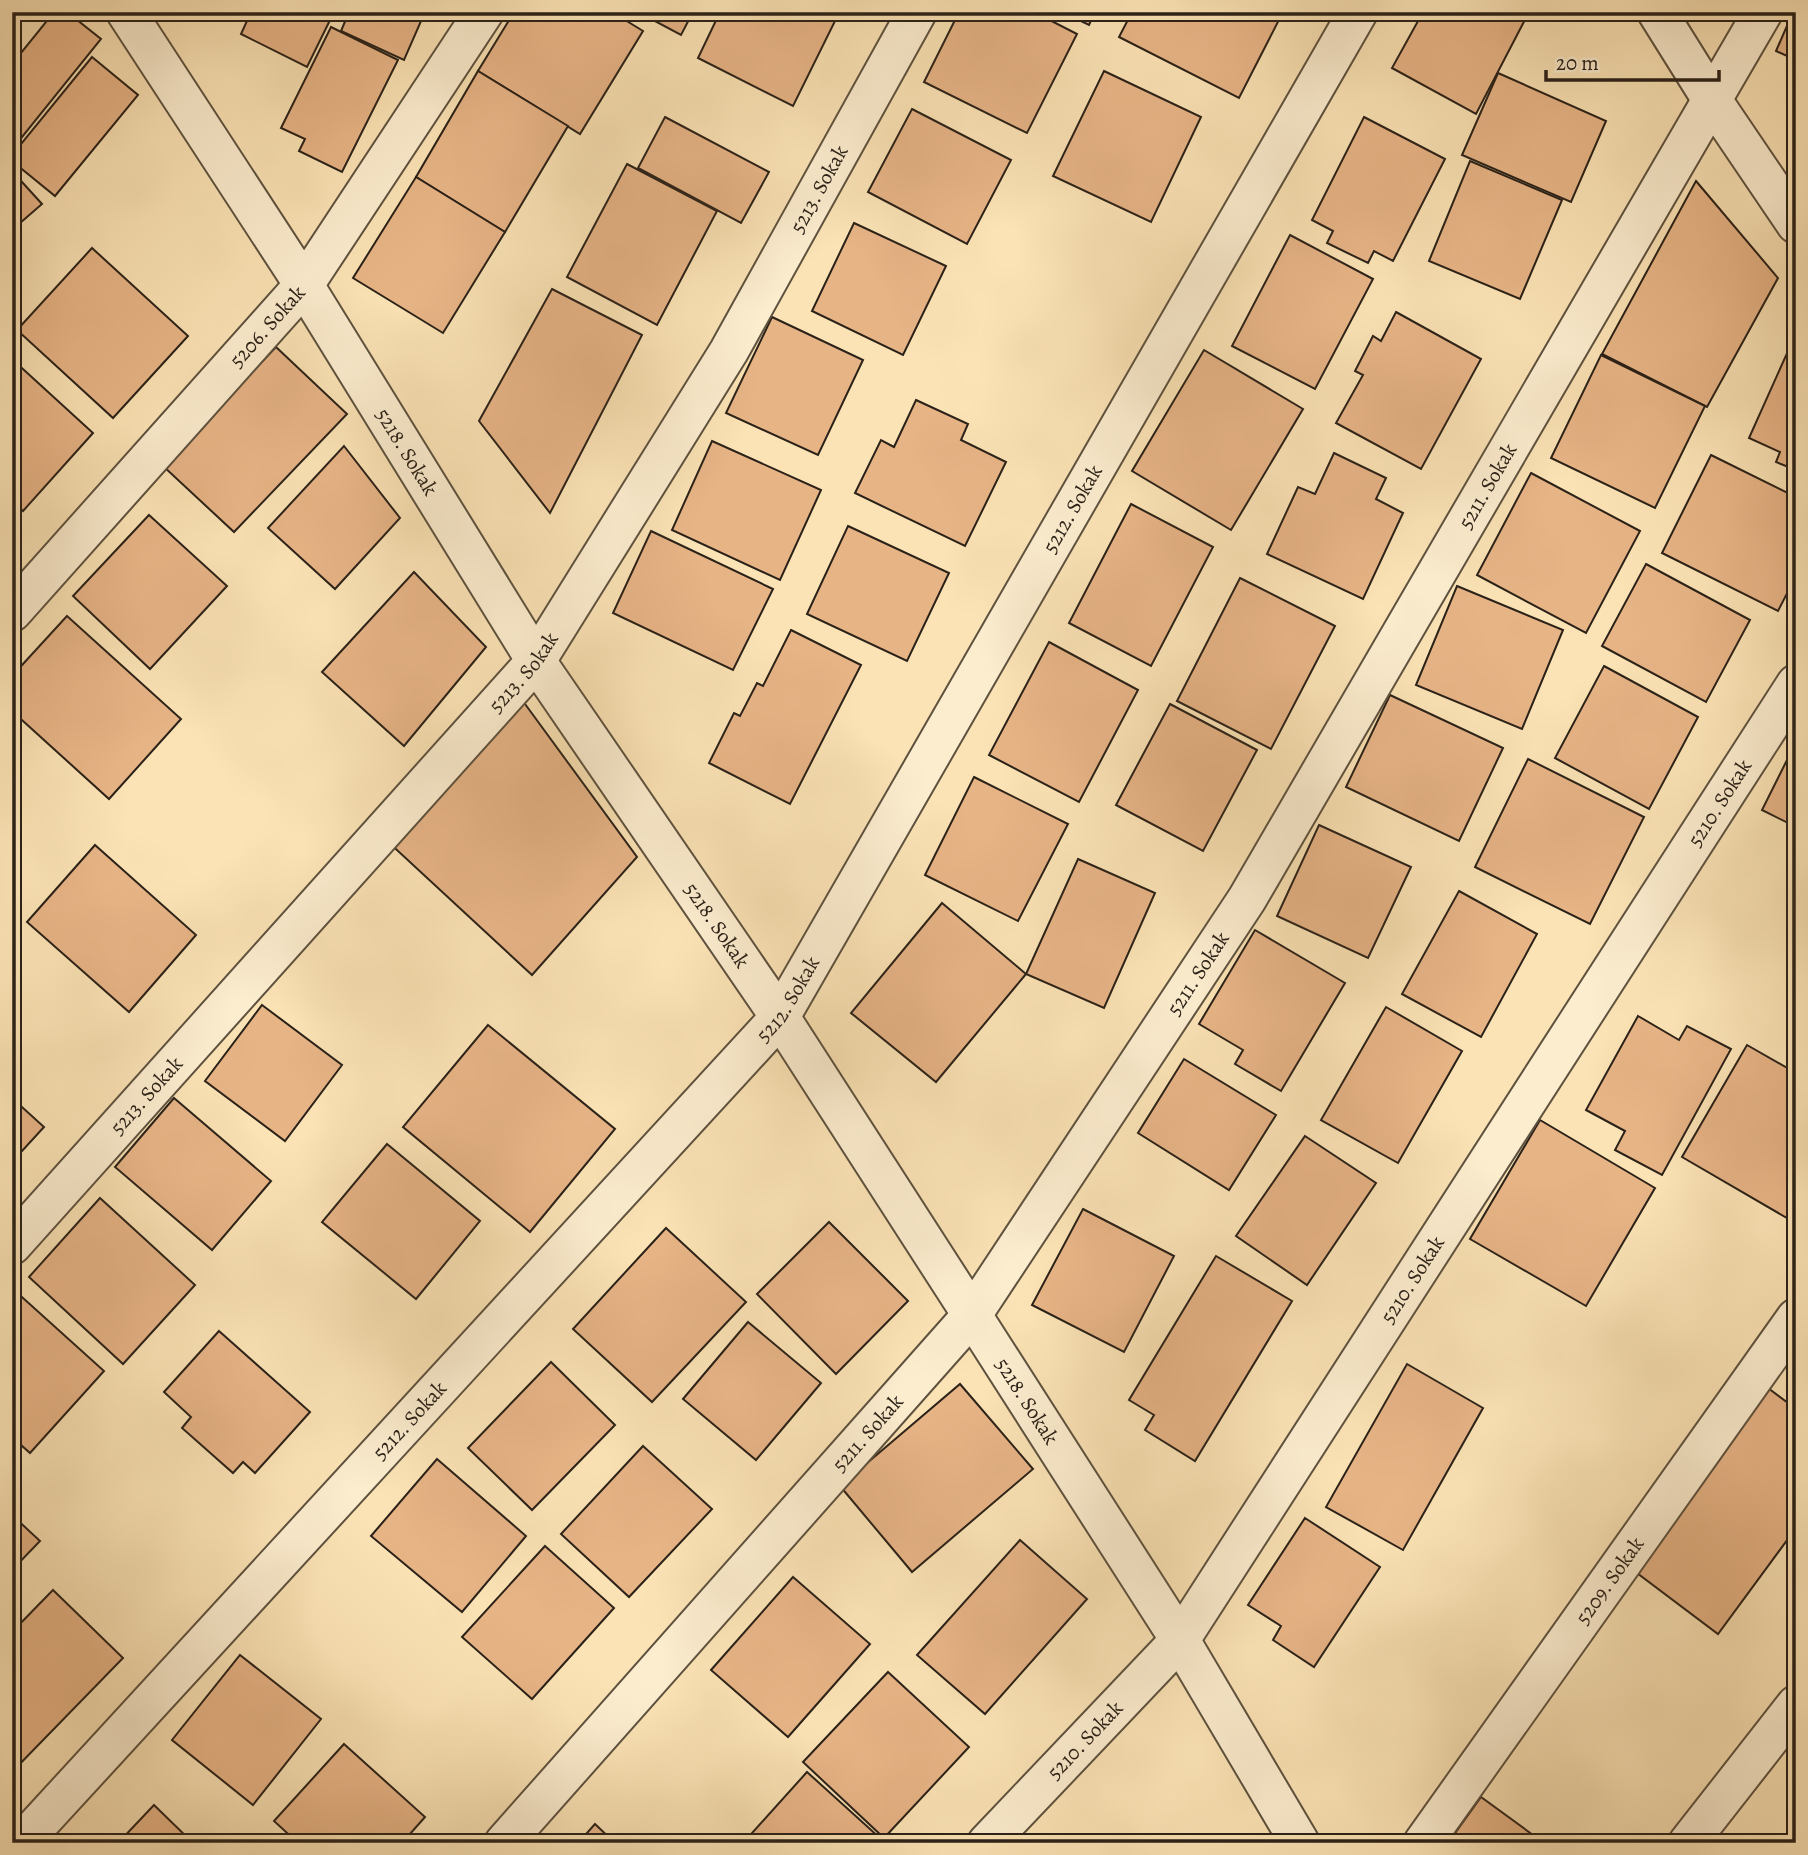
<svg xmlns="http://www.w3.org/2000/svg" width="1808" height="1855" viewBox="0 0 1808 1855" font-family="Alegreya,serif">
  <rect width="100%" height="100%" fill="#fbe3b5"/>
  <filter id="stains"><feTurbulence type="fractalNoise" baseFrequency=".00286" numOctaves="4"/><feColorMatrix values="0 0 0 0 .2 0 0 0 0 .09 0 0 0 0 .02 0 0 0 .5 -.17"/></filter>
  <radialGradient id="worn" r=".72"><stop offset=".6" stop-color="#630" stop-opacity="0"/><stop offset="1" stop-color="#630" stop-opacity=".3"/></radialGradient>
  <g fill="#e7b486" stroke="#2a2118" stroke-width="2">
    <polygon points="54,12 67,12 101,39 14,147 12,64"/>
    <polygon points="251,12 334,12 307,67 241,34"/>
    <polygon points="349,12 425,12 404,60 341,31"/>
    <polygon points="514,12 612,12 643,31 580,134 478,71"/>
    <polygon points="638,12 693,12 681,35"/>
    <polygon points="720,12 827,12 837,17 793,106 698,58"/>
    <polygon points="959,12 1034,12 1077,34 1027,133 924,82"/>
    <polygon points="1062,12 1095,12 1089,25"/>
    <polygon points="1132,12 1283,12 1239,98 1119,37"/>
    <polygon points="1423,12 1529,12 1476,114 1392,68"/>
    <polygon points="1793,12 1796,12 1796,60 1776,51"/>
    <polygon points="331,27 398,60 342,172 299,151 305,139 281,128"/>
    <polygon points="92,57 138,95 55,196 12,161 12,155"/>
    <polygon points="478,71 568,126 505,232 416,177"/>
    <polygon points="1104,71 1201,117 1151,222 1053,176"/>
    <polygon points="1498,73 1606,121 1571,202 1462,155"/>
    <polygon points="912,109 1011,160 967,244 868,192"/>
    <polygon points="665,117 769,172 741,223 638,168"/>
    <polygon points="1364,117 1445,159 1393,261 1374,251 1368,263 1327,243 1333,231 1312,220"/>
    <polygon points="1470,161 1562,200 1520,299 1429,261"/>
    <polygon points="627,164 717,211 657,325 567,277"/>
    <polygon points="12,171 42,204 12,230"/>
    <polygon points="416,177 505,232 443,333 353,278"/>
    <polygon points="1696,181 1778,278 1707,407 1602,354"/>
    <polygon points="854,223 946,266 903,355 812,311"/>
    <polygon points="1290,235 1373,279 1315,389 1232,346"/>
    <polygon points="92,248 188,336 113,418 17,330"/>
    <polygon points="552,289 642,335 550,513 479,421"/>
    <polygon points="1396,312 1481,359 1421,469 1336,423 1363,375 1355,371 1373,336 1381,341"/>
    <polygon points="772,317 863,360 818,455 726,413"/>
    <polygon points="276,347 347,414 234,532 163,466"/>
    <polygon points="1204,350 1303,409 1231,530 1132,471"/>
    <polygon points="1788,351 1796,355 1796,470 1776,462 1780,452 1749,438"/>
    <polygon points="1601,355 1705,406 1655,508 1551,458"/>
    <polygon points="12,359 93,433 23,511 12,502"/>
    <polygon points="916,400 968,424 961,440 1006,462 965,546 855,493 881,440 894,447"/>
    <polygon points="712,441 821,490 780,580 672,530"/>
    <polygon points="344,446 400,518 335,589 268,528"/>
    <polygon points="1334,453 1386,478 1376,499 1403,513 1363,599 1267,554 1298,487 1315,494"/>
    <polygon points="1711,455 1796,497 1796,576 1778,611 1662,553"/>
    <polygon points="1531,473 1640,531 1586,633 1477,575"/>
    <polygon points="1131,504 1213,547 1151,666 1069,623"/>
    <polygon points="149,515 227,586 150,669 73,596"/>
    <polygon points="848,526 949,573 907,661 807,614"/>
    <polygon points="651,531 773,589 733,670 613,613"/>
    <polygon points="1646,564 1750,620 1706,702 1602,646"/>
    <polygon points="414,572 486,647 404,746 322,672"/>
    <polygon points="1240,578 1335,626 1271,749 1177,701"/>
    <polygon points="1457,586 1563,630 1522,729 1416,685"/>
    <polygon points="67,616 181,719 109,799 12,711 12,676"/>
    <polygon points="791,630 861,665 790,804 709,763 734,713 740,716 757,683 763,686"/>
    <polygon points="1049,642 1138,690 1079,802 989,755"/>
    <polygon points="1604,666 1698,717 1649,809 1555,758"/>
    <polygon points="517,693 637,857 532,975 385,839"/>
    <polygon points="1390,695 1503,748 1459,841 1346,787"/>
    <polygon points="1170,704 1257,750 1203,851 1116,805"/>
    <polygon points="1796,742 1796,827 1762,810"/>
    <polygon points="1528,759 1644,817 1590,924 1475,867"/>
    <polygon points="974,777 1068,824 1018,921 925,875"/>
    <polygon points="1319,825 1411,867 1368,958 1277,916"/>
    <polygon points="95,845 196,935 129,1012 27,922"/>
    <polygon points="1078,859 1155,893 1104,1008 1026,974"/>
    <polygon points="1459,891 1537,934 1481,1037 1402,994"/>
    <polygon points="942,903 1026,974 936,1082 851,1013"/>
    <polygon points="1255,930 1345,983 1281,1091 1235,1064 1243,1050 1199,1024"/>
    <polygon points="262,1005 342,1065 285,1141 205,1081"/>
    <polygon points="1386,1007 1462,1051 1398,1163 1321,1120"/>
    <polygon points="1638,1016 1679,1040 1687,1026 1731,1049 1662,1175 1615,1150 1625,1131 1586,1110"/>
    <polygon points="488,1025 615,1129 530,1232 403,1127"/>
    <polygon points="1747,1045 1796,1073 1796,1214 1792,1221 1682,1157"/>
    <polygon points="1184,1059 1276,1115 1229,1190 1138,1133"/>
    <polygon points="12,1098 44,1127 12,1162"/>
    <polygon points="174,1098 271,1181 212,1250 115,1167"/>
    <polygon points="1540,1120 1655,1188 1586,1306 1470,1239"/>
    <polygon points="1305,1136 1376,1183 1307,1285 1236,1236"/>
    <polygon points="387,1144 480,1221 416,1299 322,1222"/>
    <polygon points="100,1198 195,1285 123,1364 29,1277"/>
    <polygon points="1083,1209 1174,1256 1124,1352 1032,1305"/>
    <polygon points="829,1222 908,1301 836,1374 757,1294"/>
    <polygon points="666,1228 746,1302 652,1402 573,1329"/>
    <polygon points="1216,1256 1292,1301 1195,1461 1145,1430 1154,1415 1129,1400"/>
    <polygon points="13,1289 104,1371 30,1453 12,1437"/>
    <polygon points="748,1322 821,1383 756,1460 683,1399"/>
    <polygon points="219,1331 310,1412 255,1473 243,1462 233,1473 182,1428 191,1417 164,1392"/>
    <polygon points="551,1362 615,1425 532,1510 468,1448"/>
    <polygon points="1407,1364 1483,1408 1403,1550 1326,1507"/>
    <polygon points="960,1384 1033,1469 912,1572 840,1486"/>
    <polygon points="1768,1388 1796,1409 1796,1492 1789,1501 1796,1505 1796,1528 1718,1634 1633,1570"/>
    <polygon points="643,1446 712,1509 629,1597 561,1534"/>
    <polygon points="437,1459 526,1536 462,1612 371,1536"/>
    <polygon points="12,1515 40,1541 12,1570"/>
    <polygon points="1305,1518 1380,1567 1314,1667 1273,1640 1281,1626 1248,1605"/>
    <polygon points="1020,1540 1087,1599 985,1714 917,1655"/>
    <polygon points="545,1546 614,1608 532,1699 462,1637"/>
    <polygon points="793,1577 870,1644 788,1737 711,1670"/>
    <polygon points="53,1590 123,1658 12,1772 12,1632"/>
    <polygon points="240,1655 321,1719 253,1805 172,1740"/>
    <polygon points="888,1672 969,1747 884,1838 803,1762"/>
    <polygon points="344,1744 425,1817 402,1843 298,1843 274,1821"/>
    <polygon points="807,1772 880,1838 876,1843 743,1843"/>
    <polygon points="1481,1797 1544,1843 1448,1843"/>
    <polygon points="154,1805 193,1843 118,1843"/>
    <polygon points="595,1824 615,1843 578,1843"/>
  </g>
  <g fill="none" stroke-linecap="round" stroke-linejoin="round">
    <defs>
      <g id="minor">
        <path id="s1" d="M126 12 304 285 536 661 780 1017 972 1315 1180 1640 1300 1843"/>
        <polyline points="1657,12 1712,100 1796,224"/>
        <path id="s2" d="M12 612 304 285 484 12"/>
        <path id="s3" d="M12 1245 536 661 729 351 917 12"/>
        <path id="s4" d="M21 1843 780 1017 1358 12"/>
        <path id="s5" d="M504 1843 972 1315 1247 899 1763 12"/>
        <path id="s6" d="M987 1843 1180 1640 1796 684"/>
        <path id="s7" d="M1423 1843 1796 1318"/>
        <polyline points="1688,1843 1796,1705"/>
      </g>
    </defs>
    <use href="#minor" stroke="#5e523f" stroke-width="42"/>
    <use href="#minor" stroke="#fcedcf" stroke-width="38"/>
  </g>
  <g text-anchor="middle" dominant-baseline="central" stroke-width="5" stroke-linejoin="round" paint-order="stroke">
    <g font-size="21" fill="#2a2118" stroke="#fcedcf">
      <text stroke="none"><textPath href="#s3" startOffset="1335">5213. Sokak</textPath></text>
      <text stroke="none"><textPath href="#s2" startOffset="383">5206. Sokak</textPath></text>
      <text stroke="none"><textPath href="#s1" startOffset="522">5218. Sokak</textPath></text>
      <text stroke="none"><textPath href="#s5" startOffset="1682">5211. Sokak</textPath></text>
      <text stroke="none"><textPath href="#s4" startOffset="1708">5212. Sokak</textPath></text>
      <text stroke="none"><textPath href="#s3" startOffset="768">5213. Sokak</textPath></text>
      <text stroke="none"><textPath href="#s6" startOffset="1276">5210. Sokak</textPath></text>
      <text stroke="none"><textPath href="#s1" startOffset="1088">5218. Sokak</textPath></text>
      <text stroke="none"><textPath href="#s5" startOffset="1115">5211. Sokak</textPath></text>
      <text stroke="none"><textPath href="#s4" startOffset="1141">5212. Sokak</textPath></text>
      <text stroke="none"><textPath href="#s3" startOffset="201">5213. Sokak</textPath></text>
      <text stroke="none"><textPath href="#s6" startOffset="709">5210. Sokak</textPath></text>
      <text stroke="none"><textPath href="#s1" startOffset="1656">5218. Sokak</textPath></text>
      <text stroke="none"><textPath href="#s4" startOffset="574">5212. Sokak</textPath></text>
      <text stroke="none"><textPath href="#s5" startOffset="548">5211. Sokak</textPath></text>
      <text stroke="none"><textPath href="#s7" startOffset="322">5209. Sokak</textPath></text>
      <text stroke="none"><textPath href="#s6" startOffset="142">5210. Sokak</textPath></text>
    </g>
  </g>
  <rect width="1808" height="1855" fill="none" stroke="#fbe3b5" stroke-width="42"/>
  <rect x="14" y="14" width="1780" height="1827" fill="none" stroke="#2a2118" stroke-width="3.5"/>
  <rect x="21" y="21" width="1766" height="1813" fill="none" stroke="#2a2118" stroke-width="2"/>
  <path d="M1546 70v10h173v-10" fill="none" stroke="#2a2118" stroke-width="3.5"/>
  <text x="1556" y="70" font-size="21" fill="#2a2118" stroke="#fcedcf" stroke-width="5" paint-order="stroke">20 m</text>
  <rect width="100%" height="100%" filter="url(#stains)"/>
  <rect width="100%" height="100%" fill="url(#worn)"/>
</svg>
